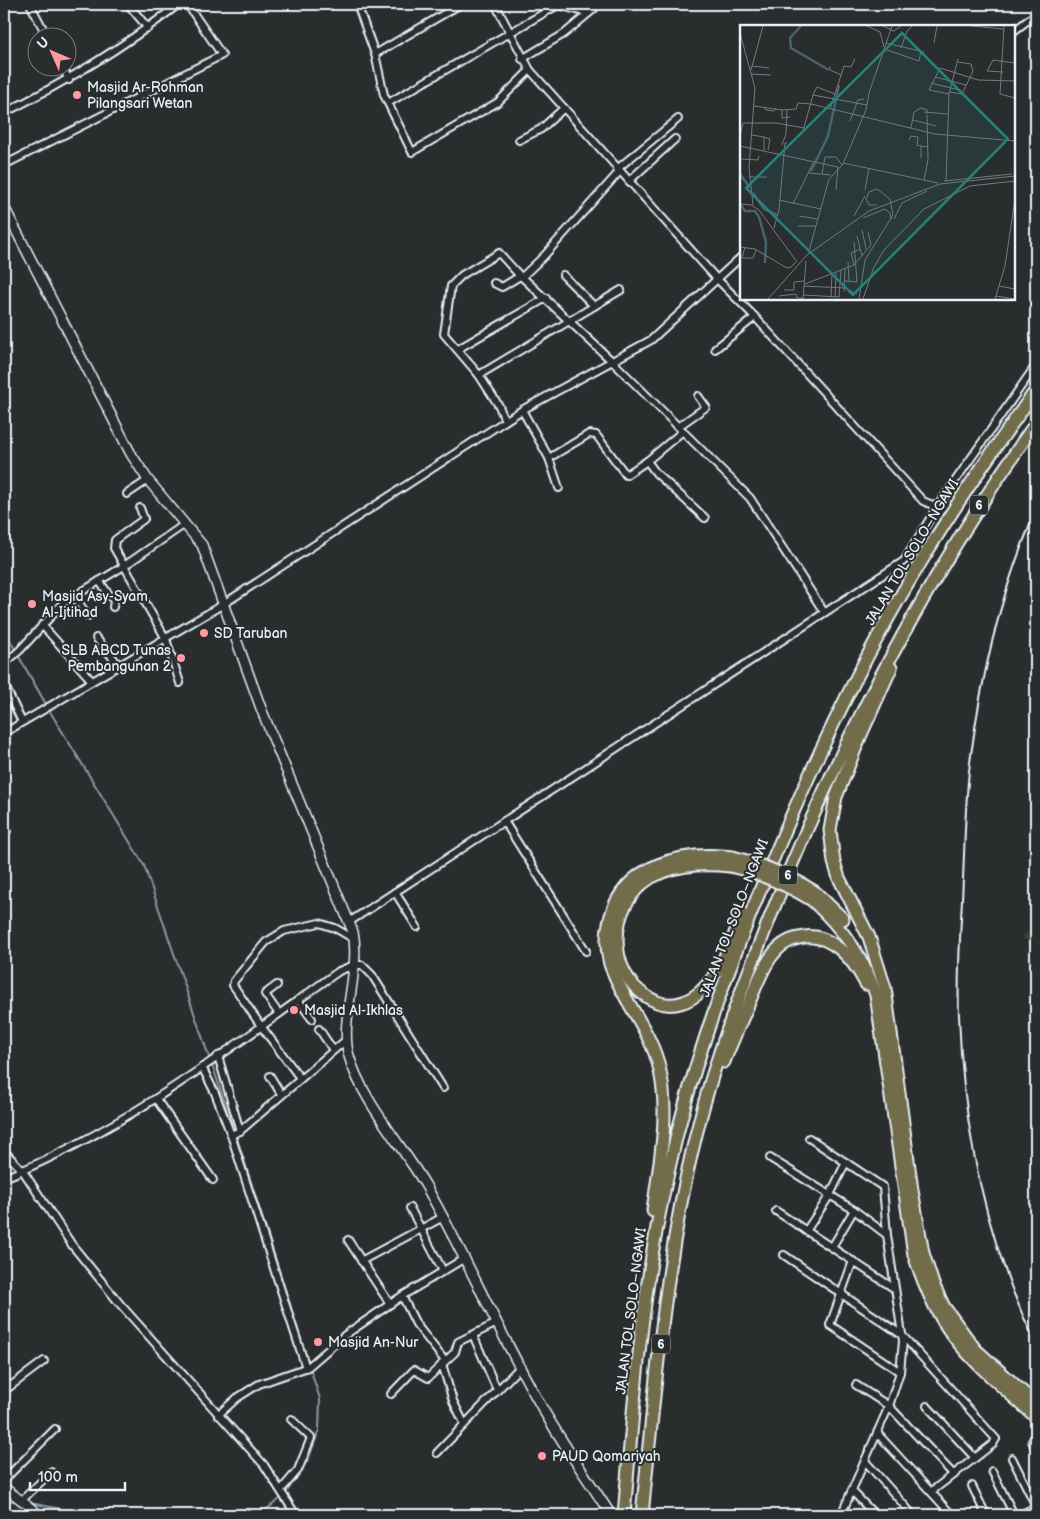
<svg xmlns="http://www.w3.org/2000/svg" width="1040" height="1519" viewBox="0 0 1040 1519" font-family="'Balsamiq Sans',sans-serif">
  <rect width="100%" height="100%" fill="#2a2d2e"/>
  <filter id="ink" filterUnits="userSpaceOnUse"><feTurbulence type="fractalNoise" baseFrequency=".02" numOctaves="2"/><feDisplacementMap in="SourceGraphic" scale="10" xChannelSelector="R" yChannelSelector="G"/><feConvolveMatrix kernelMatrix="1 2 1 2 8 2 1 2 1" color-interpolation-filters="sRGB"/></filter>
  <g filter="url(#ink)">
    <polygon fill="#3f3d3b" points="1036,925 1036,949 1022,937"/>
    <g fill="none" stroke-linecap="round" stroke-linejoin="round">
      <g stroke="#899ba5" stroke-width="2">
        <polyline points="4,630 16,651"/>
        <polyline points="18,655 47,706"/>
        <polyline points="49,710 144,865 210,1060"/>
        <polyline points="212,1064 232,1124"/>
        <polyline points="236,1135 309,1364"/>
        <polyline points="4,1500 19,1502"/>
        <polyline points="35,1504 92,1515"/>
        <polyline points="259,1515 284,1496 309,1458 319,1430 320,1399 310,1368"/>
      </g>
      <defs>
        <g id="minor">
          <polyline points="30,4 48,38"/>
          <polyline points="128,4 148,28"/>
          <polyline points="357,4 375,54 384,95 412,152 498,102 530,70"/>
          <polyline points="495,4 530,70 716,278 755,317 923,501 937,507"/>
          <polyline points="1014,31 1036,14"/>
          <polyline points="375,54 461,4"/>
          <polyline points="522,59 564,34 594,9 593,4"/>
          <polyline points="63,68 69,80"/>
          <polyline points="388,103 558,5 588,13"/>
          <path d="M4 113C69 80 121 49 179 4"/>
          <polyline points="519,140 541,129 564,108"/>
          <polyline points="4,165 222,55 187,4"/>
          <polyline points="617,169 678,119"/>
          <polyline points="629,181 675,139"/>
          <polyline points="563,275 594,306"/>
          <polyline points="522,277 613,362 750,498 824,612"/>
          <polyline points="494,283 502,287 520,276 522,277 544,256 620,171"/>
          <polyline points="458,349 546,298"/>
          <polyline points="715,349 755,317"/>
          <polyline points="479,375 621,290"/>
          <polyline points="522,410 549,458"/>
          <polyline points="505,421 499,406 479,375 444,334 451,286 462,275 499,253 520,276"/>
          <polyline points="679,426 706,407 698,396"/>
          <polyline points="683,431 647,461 656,473 705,518"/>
          <polyline points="559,488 549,458 589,434 596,435 600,440 626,475 647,461"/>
          <polyline points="127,494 148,480"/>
          <polyline points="140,508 144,519 115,540 114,548 166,639 180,683"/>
          <polyline points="99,581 114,601 113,607"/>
          <polyline points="74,596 88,616"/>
          <polyline points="42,625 92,681"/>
          <polyline points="96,638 119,665"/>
          <polyline points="4,664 20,650 63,603 124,566 185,524"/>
          <polyline points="4,684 22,722"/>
          <polyline points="4,733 222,605 522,410 651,340 741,257"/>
          <polyline points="504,821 586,951"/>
          <polyline points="4,826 7,831"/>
          <polyline points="395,892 417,927"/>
          <polyline points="349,922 904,561 937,507 1036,365"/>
          <polyline points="277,985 265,994 279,1014"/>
          <polyline points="298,1000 312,1019"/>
          <polyline points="319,1029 333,1050"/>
          <polyline points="218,1056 240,1131"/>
          <polyline points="202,1067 215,1093 231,1135 306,1368"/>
          <polyline points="270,1076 281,1094"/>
          <polyline points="300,1078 261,1026 233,985 234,981 266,942 284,931 319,923 335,928 354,939"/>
          <polyline points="156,1099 213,1180"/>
          <polyline points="231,1135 240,1131 347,1039"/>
          <polyline points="809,1138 883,1187 887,1235 903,1341 900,1372 889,1406 841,1515"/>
          <polyline points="4,1151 23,1171 72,1245 120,1304 264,1465 296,1515"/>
          <polyline points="770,1158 854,1210 887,1235"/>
          <path d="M4 1178C126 1129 232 1047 339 971L354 965H362L372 975 443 1088"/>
          <polyline points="410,1208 443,1271"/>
          <polyline points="776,1211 895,1289"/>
          <polyline points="806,1231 830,1195 846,1162"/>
          <polyline points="348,1240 390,1304"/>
          <polyline points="832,1247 854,1210"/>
          <polyline points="784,1255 902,1335 996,1439 993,1444 932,1491"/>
          <polyline points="361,1261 443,1217"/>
          <polyline points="853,1261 830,1325 900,1372"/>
          <polyline points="402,1296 416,1324 445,1361"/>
          <polyline points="473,1335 497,1390"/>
          <polyline points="442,1364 453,1401 464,1423"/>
          <polyline points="856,1385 889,1406 954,1475"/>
          <polyline points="4,1391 44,1361"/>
          <polyline points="391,1394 414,1370 428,1378 455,1352 458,1342 497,1323"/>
          <polyline points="927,1406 975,1458"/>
          <polyline points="218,1415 237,1398 259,1384 308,1367 345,1335 402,1296 465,1258"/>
          <polyline points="877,1433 952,1515"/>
          <polyline points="1032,1441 1036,1451"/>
          <polyline points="437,1453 520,1367"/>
          <polyline points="1012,1458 1036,1506"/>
          <polyline points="865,1461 913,1515"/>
          <polyline points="992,1471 1014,1515"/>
          <polyline points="4,1480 55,1429"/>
          <polyline points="972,1486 986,1515"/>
          <polyline points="281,1490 298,1470 311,1438 291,1419"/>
          <polyline points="852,1491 875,1515"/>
          <polyline points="21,1501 51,1472"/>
          <polyline points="1020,1515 1036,1507"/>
        </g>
        <polyline id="tertiary" points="4,1487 40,1515"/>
        <path id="secondary" d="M4 207 131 454 148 480 202 545 262 711 353 932C361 971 339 1021 349 1056 362 1101 402 1145 426 1186 465 1255 497 1328 536 1397 558 1438 586 1476 611 1515"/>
        <g id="motorway">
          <polyline points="891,668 860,737 836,797 830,830 834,862 839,878 869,937 885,988 912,1190 923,1253 933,1284 944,1307 975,1349 1036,1404"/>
          <path d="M730 866C703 863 666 864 643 883 605 915 608 982 657 1002 673 1008 690 1002 702 990 722 972 732 939 743 914"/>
          <polyline points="815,892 843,919"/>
          <path d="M812 900C842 928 863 956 876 995L914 1255C924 1284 935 1312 954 1337 977 1367 1009 1392 1036 1417"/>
          <path d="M724 1062C731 1043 740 1024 748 1005 755 989 761 971 771 957 778 947 787 940 799 938 830 930 853 959 866 984"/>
          <path d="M653 1211C659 1165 670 1117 660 1071 652 1031 623 1002 610 964 606 950 606 933 610 919 624 863 684 851 733 857"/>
          <path d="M624 1515C634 1398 643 1278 670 1164 690 1074 721 988 755 903 804 782 858 663 927 552 961 496 998 443 1036 390"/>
          <path d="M642 1515C655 1388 665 1259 696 1135 715 1056 745 980 775 905 844 734 929 573 1036 423"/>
        </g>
      </defs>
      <use href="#minor" stroke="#e8f1f8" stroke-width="10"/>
      <use href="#tertiary" stroke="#e8f1f8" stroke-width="11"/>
      <use href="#secondary" stroke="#e8f1f8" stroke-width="12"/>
      <use href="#motorway" stroke="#e8f1f8" stroke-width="15"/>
      <use href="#minor" stroke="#2a2d2e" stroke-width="6"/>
      <use href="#tertiary" stroke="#2a2d2e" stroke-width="8"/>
      <use href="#secondary" stroke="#2a2d2e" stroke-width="9"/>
      <use href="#motorway" stroke="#726c4b" stroke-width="11"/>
      <path stroke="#e8f1f8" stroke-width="2" d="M1036 511C1002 587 982 673 971 755 965 796 965 838 963 879 961 925 957 971 959 1016 963 1131 986 1241 1036 1344"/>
      <defs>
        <g id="motorway-bridge">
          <path d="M733 857C763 865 789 875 815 892"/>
          <path d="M730 866C760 873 786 884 812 900"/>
        </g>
      </defs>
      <use href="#motorway-bridge" stroke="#e8f1f8" stroke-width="15" stroke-linecap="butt"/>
      <use href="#motorway-bridge" stroke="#726c4b" stroke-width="11"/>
    </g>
  </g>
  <g fill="#ff9aa2" stroke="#2a2d2e" stroke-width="2">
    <circle cx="77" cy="95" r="5"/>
    <circle cx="32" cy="604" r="5"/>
    <circle cx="204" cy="633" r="5"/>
    <circle cx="181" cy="658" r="5"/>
    <circle cx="294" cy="1010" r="5"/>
    <circle cx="318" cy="1342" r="5"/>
    <circle cx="542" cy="1456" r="5"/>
  </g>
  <g text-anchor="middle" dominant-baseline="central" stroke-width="4" stroke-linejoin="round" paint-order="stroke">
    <g fill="#2a2d2e" stroke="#afb6bb" stroke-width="1">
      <rect x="970" y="495.5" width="18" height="19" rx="4"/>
      <rect x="779" y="865.5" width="18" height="19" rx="4"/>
      <rect x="652" y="1334.5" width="18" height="19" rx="4"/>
    </g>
    <g font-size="12" font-weight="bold" fill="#e8f1f8">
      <text x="979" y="505">6</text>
      <text x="788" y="875">6</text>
      <text x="661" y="1344">6</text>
    </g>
    <g font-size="14" fill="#e8f1f8" stroke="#2a2d2e" text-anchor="start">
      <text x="87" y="87">Masjid Ar-Rohman<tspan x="87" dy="16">Pilangsari Wetan</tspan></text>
      <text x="42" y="596">Masjid Asy-Syam<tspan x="42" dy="16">Al-Ijtihad</tspan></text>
      <text x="214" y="633">SD Taruban</text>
      <text x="171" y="650" text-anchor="end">SLB ABCD Tunas<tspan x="171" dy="16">Pembangunan 2</tspan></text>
      <text x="304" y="1010">Masjid Al-Ikhlas</text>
      <text x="328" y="1342">Masjid An-Nur</text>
      <text x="552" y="1456">PAUD Qomariyah</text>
    </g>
    <g font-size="14" fill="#e8f1f8" stroke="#2a2d2e">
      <text transform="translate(912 552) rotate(-59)">JALAN TOL SOLO–NGAWI</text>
      <text transform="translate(734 918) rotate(-69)">JALAN TOL SOLO–NGAWI</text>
      <text transform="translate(631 1311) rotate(-83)">JALAN TOL SOLO–NGAWI</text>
    </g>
  </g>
  <g transform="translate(740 25)">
    <rect width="275" height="275" fill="#2a2d2e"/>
    <path fill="none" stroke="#49626d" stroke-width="2.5" d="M61 1 50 13 51 23 89 45M71 146 88 111 99 60M0 149 10 163M13 168 24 184 37 190M1 180 5 186H15L19 192 26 217 25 238"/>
    <path fill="none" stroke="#767b7f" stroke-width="1" d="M127 1 140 7 144 22M143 1 154 6 161 1M232 1 263 4M264 1 260 69 275 73M0 8 15 63 9 142 13 180M146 18 184 27M194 18 197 1M161 23 167 6 172 1M144 24 179 36 181 26M12 41 29 43M90 41V45L101 50M11 45 23 1M263 47 247 46 253 35 275 38M11 49 31 50M195 52 226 60M191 58 219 65 221 69M209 67 222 69 233 46 231 39 218 37M209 69 189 65 200 43 238 55 275 56M73 70 77 62 95 69M14 81 42 85 56 84 58 78 71 79 195 109 275 116M24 82 26 85 34 86 36 83M90 84 104 41 111 42 115 34M42 85V93L50 92M184 87 208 89M173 95 196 101M110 96 118 75 124 74M171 103 174 87 181 83 187 85V89M63 106 73 70 127 80M1 107 3 98H36L64 103M12 110 24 112V125M24 112 30 114 28 125M169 115 171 111 178 112 177 120 181 121M42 120 46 109 47 85M0 121 98 142 96 165M181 133V121L188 122M2 134 18 135 19 131M103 138 198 158M69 148 91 150M82 149 85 132H96L102 140M9 152H27M184 155 188 135 187 90M204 156 272 149M206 156 209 69 218 34M125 165 129 143M39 175 81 184M0 179 11 180 19 185 57 237M53 179 73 138M59 191 77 194M114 191 125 171M123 193 145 184 150 188 151 194M154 194 162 178 187 166M58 201H75M34 203 39 185 45 118H47M122 205 126 224M117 211 122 231M0 222 15 224 45 242 50 243 56 237M5 222 2 233H13L16 225M69 226 89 154 103 139 126 85 129 68 152 1M108 237 109 256M114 240 111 228 120 224M105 256 117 257 114 217M65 259 114 240 131 220 128 207M64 261 105 263 117 269M259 261 275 264M44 265H54V257L64 256M104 267 105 244M63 270 99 272 101 246M39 271 56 269 57 273H63M256 271 275 274M91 272 92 249M95 272 96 248M28 274 67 230 129 186 200 159 275 151M63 274 66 236M119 274 125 235 153 190 150 174 137 164 129 167 126 174 129 180H137M123 274 134 242 144 225 184 184 230 161 275 156M255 274 265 241 275 174"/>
    <path fill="#25827c" fill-opacity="0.15" stroke="#25827c" stroke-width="2.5" d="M162 8 268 114 113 270 6 163Z"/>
    <rect width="275" height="275" fill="none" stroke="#e8f1f8" stroke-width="2.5"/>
  </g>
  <rect width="1040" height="1519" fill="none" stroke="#2a2d2e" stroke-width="20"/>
  <rect x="10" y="10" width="1020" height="1499" fill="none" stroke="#e8f1f8" stroke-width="2" filter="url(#ink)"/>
  <g transform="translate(52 52) rotate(315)"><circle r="24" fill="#2a2d2e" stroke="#767b7f"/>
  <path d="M0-4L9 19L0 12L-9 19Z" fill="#ff9aa2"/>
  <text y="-8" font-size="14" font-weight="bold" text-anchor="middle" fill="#e8f1f8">U</text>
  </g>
  <path d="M30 1482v8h95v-8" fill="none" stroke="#e8f1f8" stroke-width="2.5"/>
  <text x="38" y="1482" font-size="15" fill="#e8f1f8" stroke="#2a2d2e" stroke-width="4" paint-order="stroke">100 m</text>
</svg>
